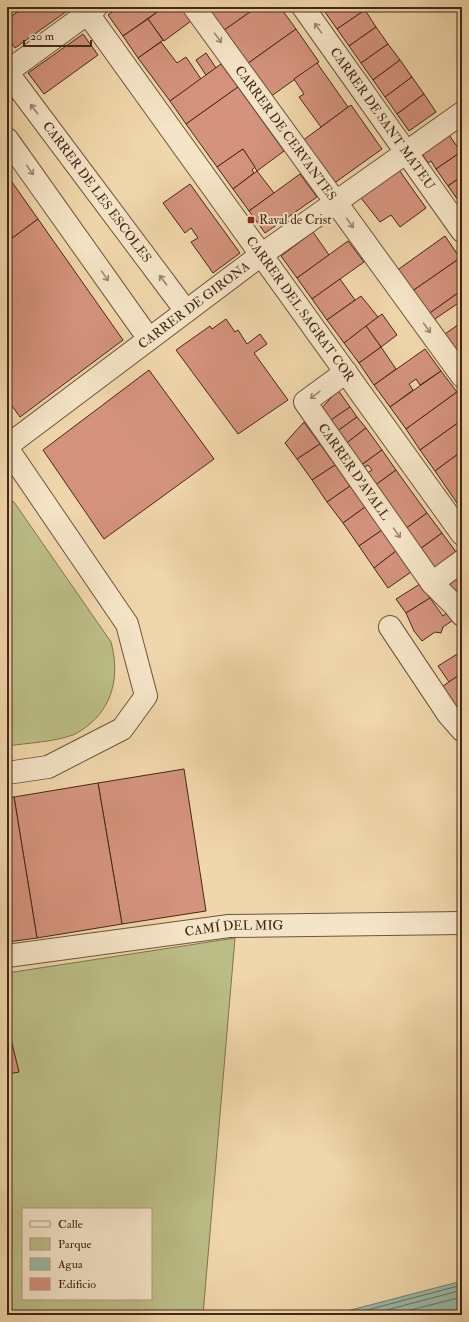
<svg xmlns="http://www.w3.org/2000/svg" width="469" height="1322" viewBox="0 0 469 1322" font-family="'IM FELL Double Pica',serif">
  <rect width="100%" height="100%" fill="#f0d7ab"/>
  <filter id="stains"><feTurbulence type="fractalNoise" baseFrequency=".005" numOctaves="4"/><feColorMatrix values="0 0 0 0 .2 0 0 0 0 .09 0 0 0 0 .02 0 0 0 .5 -.17"/></filter>
  <radialGradient id="worn" r=".72"><stop offset=".6" stop-color="#630" stop-opacity="0"/><stop offset="1" stop-color="#630" stop-opacity=".3"/></radialGradient>
  <g fill="#bcbe87" stroke="#80734e" fill-rule="evenodd">
    <path d="M7 499 14 502 111 642C119 671 115 702 91 723 86 727 80 732 73 735 53 742 28 743 7 746Z"/>
    <path d="M235 938 203 1315H7V973ZM23 1209H151V1299H23Z"/>
  </g>
  <polygon fill="#9abaa9" stroke="#77806e" points="462,1281 462,1315 331,1315 343,1312"/>
  <g fill="none" stroke-linecap="round" stroke-linejoin="round">
    <g stroke="#6e7160" stroke-width="1">
      <polyline points="348,1315 462,1285"/>
      <polyline points="368,1315 462,1290"/>
      <polyline points="391,1315 462,1297"/>
    </g>
  </g>
  <g fill="#d5937e" stroke="#432816">
    <polygon points="25,7 64,7 67,11 15,48 7,36 7,19"/>
    <polygon points="119,7 164,7 123,36 108,15"/>
    <polygon points="164,7 181,7 191,21 164,41 148,19"/>
    <polygon points="206,7 257,7 223,31"/>
    <polygon points="257,7 280,7 296,29 247,64 223,31"/>
    <polygon points="321,7 333,7 325,12"/>
    <polygon points="333,7 363,7 365,10 337,29 325,12"/>
    <polygon points="365,10 376,27 349,46 337,29"/>
    <polygon points="148,19 163,40 138,58 123,36"/>
    <polygon points="376,27 388,44 361,63 349,46"/>
    <polygon points="296,29 319,62 270,97 247,64"/>
    <polygon points="83,34 98,55 44,94 28,73"/>
    <polygon points="161,42 177,63 186,57 201,79 170,101 138,58"/>
    <polygon points="388,44 400,60 373,80 361,63"/>
    <polygon points="206,53 216,68 206,75 196,60"/>
    <polygon points="400,60 412,77 385,97 373,80"/>
    <polygon points="317,63 348,107 321,127 299,97 304,94 294,79"/>
    <polygon points="221,64 238,87 186,124 170,101"/>
    <polygon points="412,77 424,94 397,114 385,97"/>
    <polygon points="238,87 284,151 257,171 243,149 217,167 186,124"/>
    <polygon points="424,94 436,112 409,131 397,114"/>
    <polygon points="351,105 382,149 333,184 302,141"/>
    <polygon points="449,135 461,152 436,169 431,161 428,163 422,154"/>
    <polygon points="243,149 255,167 252,170 254,173 233,189 217,167"/>
    <polygon points="461,152 462,176 448,186 436,169"/>
    <polygon points="399,170 426,208 400,227 391,215 380,222 361,198"/>
    <polygon points="257,171 274,193 249,211 233,189"/>
    <polygon points="300,174 317,197 265,233 249,211"/>
    <polygon points="7,175 38,219 7,242"/>
    <polygon points="462,176 462,202 460,203 448,186"/>
    <polygon points="190,184 240,253 213,273 191,242 198,238 191,228 185,233 163,203"/>
    <polygon points="38,219 123,340 20,417 7,399 7,242"/>
    <polygon points="313,232 329,255 297,278 281,256"/>
    <polygon points="445,236 460,258 411,292 396,271"/>
    <polygon points="348,241 364,262 312,299 297,278"/>
    <polygon points="460,258 462,260 462,290 427,315 411,292"/>
    <polygon points="340,279 355,300 327,320 312,299"/>
    <polygon points="462,290 462,311 457,304 432,321 427,315"/>
    <polygon points="361,296 378,317 344,343 327,320"/>
    <polygon points="382,314 397,335 381,347 366,326"/>
    <polygon points="226,319 235,332 238,330 247,344 260,334 267,344 254,353 288,400 238,434 176,350 210,326 212,329"/>
    <polygon points="462,322 462,354 457,357 442,336"/>
    <polygon points="366,326 381,347 359,363 344,343"/>
    <polygon points="381,347 396,369 374,385 359,363"/>
    <polygon points="425,349 441,371 420,385 416,379 409,384 413,390 390,407 374,385"/>
    <polygon points="149,370 214,459 104,539 43,450"/>
    <polygon points="441,371 457,392 406,429 390,407"/>
    <polygon points="338,390 350,407 328,422 320,410"/>
    <polygon points="457,392 462,399 462,420 420,450 406,429"/>
    <polygon points="350,407 357,417 336,432 328,422"/>
    <polygon points="357,417 366,428 344,445 336,432"/>
    <polygon points="462,420 462,451 435,471 420,450"/>
    <polygon points="304,422 320,444 297,459 285,443"/>
    <polygon points="366,428 382,450 360,466 344,445"/>
    <polygon points="320,444 335,465 312,480 297,459"/>
    <polygon points="382,450 396,470 374,486 366,474 372,470 368,465 362,469 360,466"/>
    <polygon points="462,451 462,504 459,506 435,471"/>
    <polygon points="335,465 350,486 327,502 312,480"/>
    <polygon points="396,470 427,513 405,529 374,486"/>
    <polygon points="350,486 365,507 343,523 327,502"/>
    <polygon points="365,507 382,530 359,546 343,523"/>
    <polygon points="427,513 442,533 420,549 405,529"/>
    <polygon points="382,530 396,551 374,568 359,546"/>
    <polygon points="442,533 459,556 437,573 420,549"/>
    <polygon points="396,551 411,572 388,588 374,568"/>
    <polygon points="462,566 462,593 454,598 441,580"/>
    <polygon points="420,584 430,598 406,613 396,599"/>
    <polygon points="430,598 443,616 453,608 459,616 443,627 441,633 435,632 422,641 414,631 406,613"/>
    <polygon points="462,651 462,673 449,682 438,666"/>
    <polygon points="462,673 462,702 453,708 440,688"/>
    <polygon points="462,702 462,723 453,708"/>
    <polygon points="184,769 206,911 122,924 98,783"/>
    <polygon points="98,783 122,924 37,938 14,797"/>
    <polygon points="14,797 37,938 7,942 7,798"/>
    <polygon points="7,1023 19,1072 8,1074 7,1071"/>
  </g>
  <g fill="none" stroke-linecap="round" stroke-linejoin="round">
    <defs>
      <g id="minor">
        <path id="s1" d="M83 7 462 534"/>
        <path id="s2" d="M194 7 462 376"/>
        <path id="s3" d="M303 7 462 231"/>
        <path id="s4" d="M7 72 186 311"/>
        <polyline points="7,72 96,7"/>
        <polyline points="7,139 149,339"/>
        <path id="s5" d="M346 372 305 402 432 583 462 561"/>
        <path id="s6" d="M7 446 261 255 462 113"/>
        <polyline points="7,448 127,624 146,696 122,729 48,767 7,773"/>
        <polyline points="432,583 454,605 462,615"/>
        <polyline points="390,627 448,714 462,730"/>
        <path id="s7" d="M7 956 229 926 462 923"/>
      </g>
    </defs>
    <use href="#minor" stroke="#6e543b" stroke-width="24"/>
    <use href="#minor" stroke="#f5e5c8" stroke-width="22"/>
  </g>
  <defs><path id="oneway-shaft" d="M-6 0H5M1.5-3L5.5 0L1.5 3" fill="none" stroke-width="1.6" stroke-linecap="round" stroke-linejoin="round"/></defs>
  <g stroke="#9c866f">
    <use href="#oneway-shaft" transform="translate(318 28) rotate(-126)"/>
    <use href="#oneway-shaft" transform="translate(218 38) rotate(54)"/>
    <use href="#oneway-shaft" transform="translate(34 109) rotate(-127)"/>
    <use href="#oneway-shaft" transform="translate(30 170) rotate(55)"/>
    <use href="#oneway-shaft" transform="translate(350 223) rotate(54)"/>
    <use href="#oneway-shaft" transform="translate(105 276) rotate(55)"/>
    <use href="#oneway-shaft" transform="translate(163 280) rotate(-127)"/>
    <use href="#oneway-shaft" transform="translate(427 328) rotate(54)"/>
    <use href="#oneway-shaft" transform="translate(315 395) rotate(144)"/>
    <use href="#oneway-shaft" transform="translate(397 533) rotate(55)"/>
  </g>
  <rect fill="#8f2418" stroke="#f5e5c8" stroke-width="1.5" x="247" y="216" width="8" height="8" rx="2"/>
  <g text-anchor="middle" dominant-baseline="central" stroke-width="3.5" stroke-linejoin="round" paint-order="stroke">
    <g font-size="13" fill="#432816" stroke="#f5e5c8">
      <text stroke="none"><textPath href="#s3" startOffset="137">CARRER DE SANT MATEU</textPath></text>
      <text stroke="none"><textPath href="#s2" startOffset="156">CARRER DE CERVANTES</textPath></text>
      <text stroke="none"><textPath href="#s4" startOffset="150">CARRER DE LES ESCOLES</textPath></text>
      <text stroke="none"><textPath href="#s6" startOffset="234">CARRER DE GIRONA</textPath></text>
      <text stroke="none"><textPath href="#s1" startOffset="372">CARRER DEL SAGRAT COR</textPath></text>
      <text stroke="none"><textPath href="#s5" startOffset="136">CARRER D'AVALL</textPath></text>
      <text stroke="none"><textPath href="#s7" startOffset="229">CAMÍ DEL MIG</textPath></text>
    </g>
    <g font-size="13" fill="#432816" stroke="#f5e5c8" text-anchor="start">
      <text x="259" y="220">Raval de Crist</text>
    </g>
  </g>
  <rect width="469" height="1322" fill="none" stroke="#f0d7ab" stroke-width="24"/>
  <rect x="8" y="8" width="453" height="1306" fill="none" stroke="#432816" stroke-width="2"/>
  <rect x="12" y="12" width="445" height="1298" fill="none" stroke="#432816"/>
  <rect x="22" y="1208" width="130" height="92" fill="#f5e5c8" stroke="#ae9981"/>
  <rect x="30" y="1221" width="20" height="6" fill="#f5e5c8" stroke="#ae9981"/>
  <text x="58" y="1228" font-size="12" fill="#432816">Calle</text>
  <rect x="30" y="1238" width="20" height="12" fill="#bcbe87" stroke="#ae9981"/>
  <text x="58" y="1248" font-size="12" fill="#432816">Parque</text>
  <rect x="30" y="1258" width="20" height="12" fill="#9abaa9" stroke="#ae9981"/>
  <text x="58" y="1268" font-size="12" fill="#432816">Agua</text>
  <rect x="30" y="1278" width="20" height="12" fill="#d5937e" stroke="#ae9981"/>
  <text x="58" y="1288" font-size="12" fill="#432816">Edificio</text>
  <path d="M24 40v6h67v-6" fill="none" stroke="#432816" stroke-width="2"/>
  <text x="30" y="40" font-size="12" fill="#432816" stroke="#f5e5c8" stroke-width="3" paint-order="stroke">20 m</text>
  <rect width="100%" height="100%" filter="url(#stains)"/>
  <rect width="100%" height="100%" fill="url(#worn)"/>
</svg>
